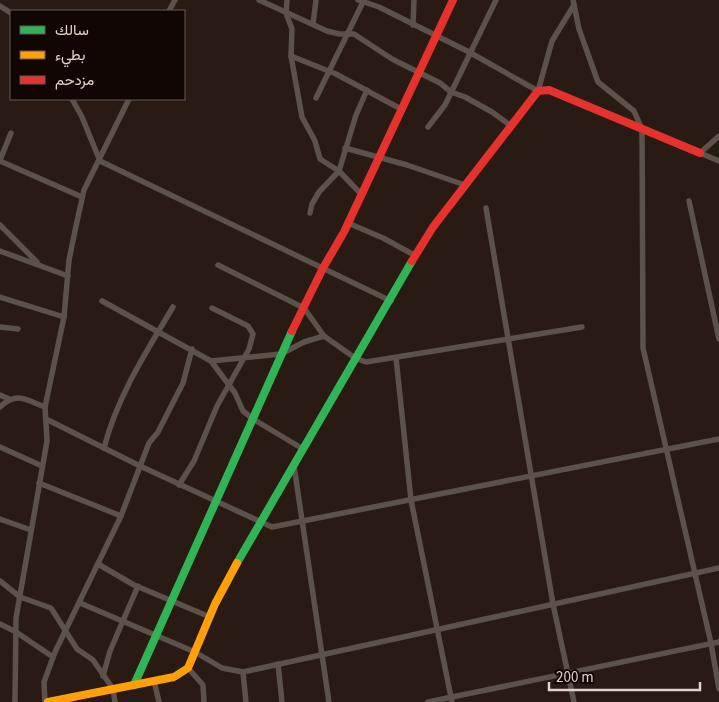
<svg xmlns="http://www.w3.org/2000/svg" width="719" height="702" viewBox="0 0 719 702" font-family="'Source Sans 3',Vazirmatn,sans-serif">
  <rect width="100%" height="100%" fill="#291b13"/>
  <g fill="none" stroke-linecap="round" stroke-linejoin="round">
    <g stroke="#5c514b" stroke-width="5.5">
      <polyline points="259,0 327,31 339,34 354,34 392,59 440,83 451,92 465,97 492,112 511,126"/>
      <polyline points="287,0 286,13 292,29 291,56 302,117 315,141 320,159 339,171 361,194"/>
      <polyline points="358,0 379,7 469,52 538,91 552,41 574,5"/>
      <polyline points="573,0 579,29 598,82 634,111 642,129 643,348 711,643 719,689"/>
      <polyline points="0,6 11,13"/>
      <polyline points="169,11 175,0"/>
      <polyline points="313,24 316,0"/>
      <polyline points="413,25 414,0"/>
      <polyline points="291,56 336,74 401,109"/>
      <polyline points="316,98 363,2"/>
      <polyline points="72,99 82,117 100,161 391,301"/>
      <polyline points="428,127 445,105 496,0"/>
      <polyline points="719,136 700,153 719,161"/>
      <polyline points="345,148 407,165 465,185"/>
      <polyline points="0,160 11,133"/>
      <polyline points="0,161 82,197"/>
      <polyline points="689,201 719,339"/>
      <polyline points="486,208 553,604 574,702"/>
      <polyline points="310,213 312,204 319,192 339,171 356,115 367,90"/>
      <polyline points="348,223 383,238 416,256"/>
      <polyline points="0,225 37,262"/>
      <polyline points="0,251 68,276"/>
      <polyline points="218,265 304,308 324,336 355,358 366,362 582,327"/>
      <polyline points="0,297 64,317"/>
      <polyline points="102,301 211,361 235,393 243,411 253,419 303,449"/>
      <polyline points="0,327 18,329"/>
      <polyline points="396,358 411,500 452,702"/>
      <polyline points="211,361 281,354 304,342 324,336"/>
      <polyline points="0,395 9,399"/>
      <path d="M0 407C17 391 26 400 45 407"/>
      <polyline points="46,419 140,466 272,527 719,439"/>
      <polyline points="0,447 42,466"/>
      <path d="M104 448C117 397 146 352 173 307"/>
      <polyline points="294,466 329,702"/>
      <polyline points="39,483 121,516"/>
      <polyline points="179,485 194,461 217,406 249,349 253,334 248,326 212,308"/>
      <polyline points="0,519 31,530"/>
      <polyline points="98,564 134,585 210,617"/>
      <polyline points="0,581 20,597 51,608 77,649 93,660 113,689 115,702"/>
      <polyline points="80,603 195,652 222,668 243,672 719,568"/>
      <polyline points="0,624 16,632 53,657"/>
      <polyline points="278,664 282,702"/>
      <polyline points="188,668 203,685 204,702"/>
      <polyline points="243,672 246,702"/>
      <polyline points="103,676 110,651 138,586"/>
      <polyline points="154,681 159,702"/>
      <polyline points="15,702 16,618 47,441 45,407 64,317 69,260 76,226 84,190 129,99"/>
      <polyline points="45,702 44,682 55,652 121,516 149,443 158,432 183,383 192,349"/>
      <polyline points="428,702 719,642"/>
    </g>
    <g stroke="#30b455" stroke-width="8">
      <polyline points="237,563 412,261"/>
      <polyline points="134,685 292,331"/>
    </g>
    <polyline stroke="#ff9f0a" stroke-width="8" points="48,702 174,677 188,668 215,604 237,563"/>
    <g stroke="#e5322d" stroke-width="8">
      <polyline points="412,261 433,227 538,91 549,90 700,153"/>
      <polyline points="292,331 323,268 344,232 453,0"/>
    </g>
  </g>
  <rect x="10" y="10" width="175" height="90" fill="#110603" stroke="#655852"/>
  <rect x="20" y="26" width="25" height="8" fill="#30b455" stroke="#655852"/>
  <text x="55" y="35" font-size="15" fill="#e3d2c9">سالك</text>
  <rect x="20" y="51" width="25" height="8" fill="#ff9f0a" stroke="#655852"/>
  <text x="55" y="60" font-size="15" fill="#e3d2c9">بطيء</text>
  <rect x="20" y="76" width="25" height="8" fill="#e5322d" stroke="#655852"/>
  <text x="55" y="85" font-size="15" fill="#e3d2c9">مزدحم</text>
  <path d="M549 682v8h151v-8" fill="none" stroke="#e3d2c9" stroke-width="2.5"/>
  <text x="556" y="682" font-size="15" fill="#e3d2c9" stroke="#110603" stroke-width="4" paint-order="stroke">200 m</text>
</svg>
